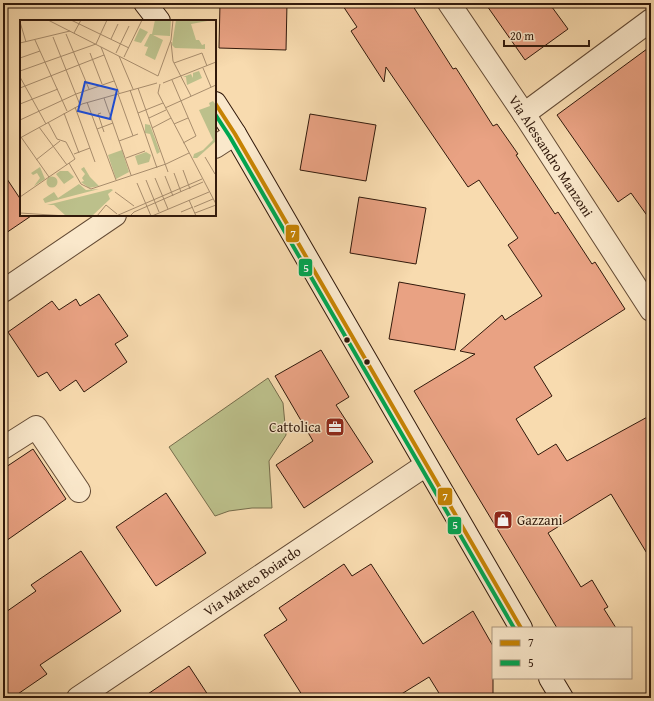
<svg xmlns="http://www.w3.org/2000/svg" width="654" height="701" viewBox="0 0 654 701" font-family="'Gentium Book Plus',serif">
  <rect width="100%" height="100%" fill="#f8dbaf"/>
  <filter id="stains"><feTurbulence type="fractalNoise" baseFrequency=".005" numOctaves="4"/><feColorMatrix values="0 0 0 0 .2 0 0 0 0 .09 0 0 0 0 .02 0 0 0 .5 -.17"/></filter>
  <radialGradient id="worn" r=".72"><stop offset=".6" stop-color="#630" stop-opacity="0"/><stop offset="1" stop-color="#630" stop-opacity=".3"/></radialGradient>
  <polygon fill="#bcc08b" stroke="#766c4b" points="268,378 283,403 286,435 269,461 272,508 252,508 229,511 215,516 169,447"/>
  <g fill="#e9a283" stroke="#31190b">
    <polygon points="220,3 287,3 286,50 219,48"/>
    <polygon points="341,3 411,3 453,69 456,68 493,126 497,124 518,154 516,155 555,214 558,212 592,264 595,262 625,309 534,367 552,396 516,419 538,455 556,444 567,461 651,415 651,560 611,494 548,533 581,587 592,580 608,607 604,609 616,628 557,628 414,391 475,354 460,351 502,315 505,320 542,296 508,245 518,238 479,180 468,187 386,67 384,82 351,31 357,27"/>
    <polygon points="485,3 549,3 568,29 525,60"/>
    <polygon points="651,46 651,221 631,193 618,202 557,115"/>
    <polygon points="310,114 376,125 366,181 300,170"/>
    <polygon points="3,173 21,200 21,215 30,215 31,216 3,235"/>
    <polygon points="359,197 426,208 416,264 350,253"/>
    <polygon points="399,282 465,294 455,350 389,339"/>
    <polygon points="99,294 128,336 115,344 127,362 84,392 76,380 60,391 47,372 38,377 8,332 52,301 59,310 76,299 80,306"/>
    <polygon points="321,350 349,397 336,405 373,462 304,508 276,465 313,441 275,376"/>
    <polygon points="33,449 66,499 3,543 3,469"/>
    <polygon points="166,493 206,553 156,586 116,527"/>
    <polygon points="81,551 121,611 40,665 47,674 12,698 3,698 3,614 36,591 31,585"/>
    <polygon points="344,564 352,576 371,564 423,644 473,611 493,646 493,698 442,698 429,677 395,698 304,698 264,635 287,620 279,608"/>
    <polygon points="189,666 210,698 142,698"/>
  </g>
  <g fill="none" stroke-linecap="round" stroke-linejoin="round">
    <defs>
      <g id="street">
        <polyline points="449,3 524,114 651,310"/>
        <polyline points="524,114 651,20"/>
        <polyline points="215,147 235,134"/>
        <polyline points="3,291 115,215"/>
        <polyline points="3,448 36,427 79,491"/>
        <polyline points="78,698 426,465"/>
      </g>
      <g id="secondary">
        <polyline points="145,3 159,21"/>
        <polyline points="215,103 235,134 521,628"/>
        <polyline points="550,678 562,698"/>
      </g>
    </defs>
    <use href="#street" stroke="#634a34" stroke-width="24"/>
    <use href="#secondary" stroke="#31190b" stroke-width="24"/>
    <use href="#street" stroke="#fae8cb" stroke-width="22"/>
    <use href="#secondary" stroke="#fae8cb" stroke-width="22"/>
    <defs>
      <polyline id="bus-1" points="215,103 235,134 521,628"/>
      <polyline id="bus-2" points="215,114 230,137 514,628"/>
    </defs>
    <use href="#bus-1" stroke="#fae8cb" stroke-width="7"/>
    <use href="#bus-2" stroke="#fae8cb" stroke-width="7"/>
    <use href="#bus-1" stroke="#c68303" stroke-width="4"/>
    <use href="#bus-2" stroke="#00a651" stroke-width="4"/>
  </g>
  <defs>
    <symbol id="office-square" viewBox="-11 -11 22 22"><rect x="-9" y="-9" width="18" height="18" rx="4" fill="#8f2418" stroke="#fae8cb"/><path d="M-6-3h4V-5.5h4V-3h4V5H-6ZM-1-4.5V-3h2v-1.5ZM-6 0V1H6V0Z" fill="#fff"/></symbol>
    <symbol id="shop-square" viewBox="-11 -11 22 22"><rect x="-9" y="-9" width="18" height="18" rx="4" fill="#8f2418" stroke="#fae8cb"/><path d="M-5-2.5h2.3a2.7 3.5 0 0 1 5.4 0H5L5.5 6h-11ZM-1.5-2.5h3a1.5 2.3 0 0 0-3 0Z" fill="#fff"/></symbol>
  </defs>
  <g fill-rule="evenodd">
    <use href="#office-square" x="324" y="416" width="22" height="22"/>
    <use href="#shop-square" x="492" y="509" width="22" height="22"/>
  </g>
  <g fill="#31190b" stroke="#fae8cb" stroke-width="1.5">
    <circle cx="347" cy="340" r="3.5"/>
    <circle cx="367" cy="362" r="3.5"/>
  </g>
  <g text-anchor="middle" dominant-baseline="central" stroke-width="3" stroke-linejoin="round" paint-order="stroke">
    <g font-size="14" fill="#31190b" stroke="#fae8cb">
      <text transform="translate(551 156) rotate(57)">Via Alessandro Manzoni</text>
      <text transform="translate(252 581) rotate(-34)">Via Matteo Boiardo</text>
    </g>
    <g font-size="14" fill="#31190b" stroke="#fae8cb" text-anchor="end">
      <text x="321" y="427">Cattolica</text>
      <text x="517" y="520" text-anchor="start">Gazzani</text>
    </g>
  </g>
  <g transform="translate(20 20)">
    <rect width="196" height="196" fill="#f8dbaf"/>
    <path d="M135 0H151L150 16 133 15 143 20 135 40 125 35 130 22 128 27 124 26 130 14H132ZM156 0H193L171 4 176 20H179L182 25 185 24V29L155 28 152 25ZM120 8 128 12 121 23 114 21ZM179 51 182 58 167 65 166 57H163L171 54 173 58V53ZM193 81 196 85V121L177 138H173L174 134 183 130 193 120 179 90 190 86 189 83ZM125 104 130 105 140 132 137 134 130 114 125 113ZM102 130 109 152 96 159 88 135ZM126 132 131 135 129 142 118 145 115 136ZM20 147 25 159 14 166 20 158 17 153 13 155 11 153ZM64 147 70 157 79 166 69 168 61 162 64 161 62 158 65 154 61 149ZM40 151H48L54 157 44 164 36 154ZM26.5 162a5.5 5.5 0 1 1 11 0a5.5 5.5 0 1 1-11 0ZM59 164 66 170 79 169 25 183 23 179 34 172 38 178ZM91 169 93 170 88 174 90 179 72 196H46L34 185H27Z" fill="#bcc08b"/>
    <path fill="none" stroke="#a88d6d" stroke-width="1" d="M28 0 138 56M51 0 109 28M0 2 6 22M54 13 61 0M46 14 69 69M33 17 60 85M91 19 98 4M15 20 47 91M151 22 153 41 171 76M0 23 50 11M81 27 99 73M70 33 82 64M96 33 109 6M99 36 113 69M104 37 122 0M0 38 20 31M154 43 182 33 187 46M183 48 191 67M0 51 76 24 87 0M138 56 151 20 153 0M0 57 26 104M152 60 176 116 163 123M143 63 196 42M140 64 138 73 196 184M0 68 84 35M118 68 148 152M110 70 137 148M98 74 113 116M84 78 111 155M67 82 96 160M0 84 38 69M55 87 75 142M145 88 196 65M44 93 59 133M81 93 78 94 84 112M118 93 143 83M129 98 146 90M0 100 56 74 94 61M154 104 168 98M19 107 47 145M132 108 151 98M77 109 93 103M1 117 29 157M0 118 62 84 137 63M99 121 118 114M54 134 70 128M185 137 195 154M106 138 125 131M16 140 40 121M49 143 61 164 71 169 146 144 169 133M163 150 170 169M154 153 161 172M145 156 153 176M135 158 148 189M126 160 139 192M117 163 131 196M95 172 114 186M0 177 55 139 46 122 37 119 28 102M169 180 176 196M174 187 193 179M161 192 173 187M0 193 46 196M175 193 196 185M77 196 86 185 97 194M96 196 182 159M110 196 114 192 183 162M132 196 189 172"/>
    <path fill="#1d4ed8" fill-opacity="0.15" stroke="#1d4ed8" stroke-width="2" d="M65 62 97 70 90 99 58 91Z"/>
    <rect width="196" height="196" fill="none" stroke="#31190b" stroke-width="2"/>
  </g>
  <g stroke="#fae8cb" stroke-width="1.5">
    <rect x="285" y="224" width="15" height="19" rx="4" fill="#c68303"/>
    <rect x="298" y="258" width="15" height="19" rx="4" fill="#00a651"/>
    <rect x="437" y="487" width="16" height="19" rx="4" fill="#c68303"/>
    <rect x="447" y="516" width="15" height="19" rx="4" fill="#00a651"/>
  </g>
  <g font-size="11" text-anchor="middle" font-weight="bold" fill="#fff">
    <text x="293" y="237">7</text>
    <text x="306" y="272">5</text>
    <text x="445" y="500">7</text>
    <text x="455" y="529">5</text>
  </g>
  <rect width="654" height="701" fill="none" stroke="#f8dbaf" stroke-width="16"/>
  <rect x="4" y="4" width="646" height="693" fill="none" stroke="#31190b" stroke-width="2"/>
  <rect x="8" y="8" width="638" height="685" fill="none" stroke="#31190b"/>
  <rect x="492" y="627" width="140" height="52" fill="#fae8cb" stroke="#aa957e"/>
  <rect x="500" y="640" width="20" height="6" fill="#c68303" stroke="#aa957e"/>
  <text x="528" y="647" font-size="12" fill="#31190b">7</text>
  <rect x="500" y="660" width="20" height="6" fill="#00a651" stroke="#aa957e"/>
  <text x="528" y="667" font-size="12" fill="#31190b">5</text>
  <path d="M504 40v6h85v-6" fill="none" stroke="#31190b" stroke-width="2"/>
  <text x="510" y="40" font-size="12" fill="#31190b" stroke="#fae8cb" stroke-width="3" paint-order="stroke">20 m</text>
  <rect width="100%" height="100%" filter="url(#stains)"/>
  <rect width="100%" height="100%" fill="url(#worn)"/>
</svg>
